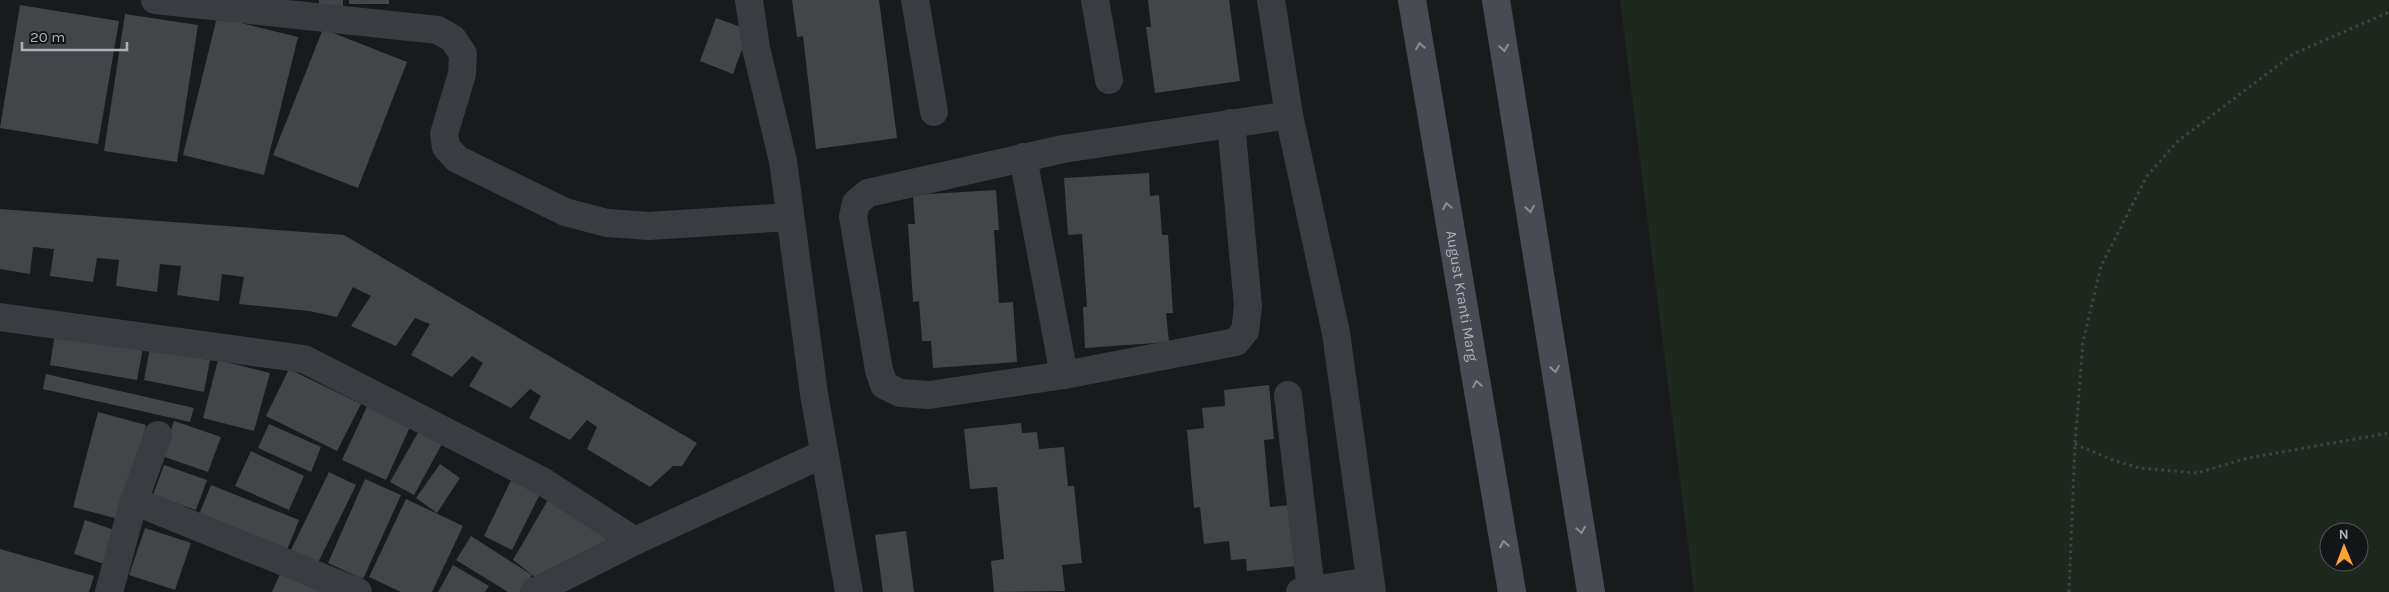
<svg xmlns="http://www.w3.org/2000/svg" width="2389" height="592" viewBox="0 0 2389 592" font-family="Karla,sans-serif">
  <rect width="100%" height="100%" fill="#191a1c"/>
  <path fill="#1f281f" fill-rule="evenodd" d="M1620 0H2389V592H1694ZM2329 532H2359V562H2329Z"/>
  <g fill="#434549">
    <polygon points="319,0 343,0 343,6 319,7"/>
    <rect x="349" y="0" width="40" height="4"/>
    <polygon points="792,0 879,0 897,138 816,149 803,36 797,37"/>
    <polygon points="1148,0 1229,0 1240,81 1155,93 1146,27 1151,27"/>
    <polygon points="20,5 119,21 98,144 0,128"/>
    <polygon points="125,14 198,25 177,162 104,151"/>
    <polygon points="217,17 298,37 264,175 183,155"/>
    <polygon points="716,18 749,30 733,74 700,61"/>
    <polygon points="323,29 407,62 358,188 273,155"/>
    <polygon points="1149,173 1150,196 1159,195 1162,235 1168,235 1173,313 1166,313 1169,342 1085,348 1083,307 1087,307 1082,234 1068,235 1064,178"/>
    <polygon points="996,190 999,230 994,230 999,303 1013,302 1017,362 933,368 931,341 922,341 919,301 913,302 908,224 915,224 913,195"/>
    <polygon points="0,209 344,235 697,443 682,466 673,466 650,487 587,449 597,427 587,420 570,440 529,418 541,396 530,389 511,408 469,386 483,363 472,356 452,377 411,355 430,324 415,318 396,346 351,326 371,296 353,287 337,317 309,311 239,304 244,277 222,274 219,301 177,295 181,266 160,264 157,292 116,286 119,260 97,258 93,282 50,276 54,249 33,247 30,274 0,269"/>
    <polygon points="55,333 143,348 137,380 50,365"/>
    <polygon points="150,348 210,360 204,392 144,380"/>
    <polygon points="218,360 270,373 254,431 203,418"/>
    <polygon points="289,369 361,404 337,451 266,416"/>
    <polygon points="46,374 194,408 190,422 43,389"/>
    <polygon points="1269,385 1274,439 1264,440 1270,507 1291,505 1296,566 1247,571 1246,559 1231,560 1229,541 1204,544 1200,507 1194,508 1187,430 1204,428 1202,408 1225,406 1224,390"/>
    <polygon points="371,398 414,418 386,480 342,460"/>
    <polygon points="98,412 146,425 122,520 73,507"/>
    <polygon points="174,421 221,437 208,472 162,456"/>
    <polygon points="424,422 448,433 414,495 390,482"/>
    <polygon points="1021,423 1022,433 1037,432 1039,449 1064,447 1068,486 1074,486 1082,563 1062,565 1065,591 994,592 991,561 1004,559 997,487 970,489 964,429"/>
    <polygon points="269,424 321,447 311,472 258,448"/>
    <polygon points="251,451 304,476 289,510 235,486"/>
    <polygon points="440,464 460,478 437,513 416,498"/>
    <polygon points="164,465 207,480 196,510 153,495"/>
    <polygon points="516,470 545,484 512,550 484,536"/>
    <polygon points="329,472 356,485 314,571 287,558"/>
    <polygon points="365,479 401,495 363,579 328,563"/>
    <polygon points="211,485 299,520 283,560 195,525"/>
    <polygon points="553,491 618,535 544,584 513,560"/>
    <polygon points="406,499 463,526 432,592 401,592 369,577"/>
    <polygon points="85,520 120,532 110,566 74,554"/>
    <polygon points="145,528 191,543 175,590 129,575"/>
    <polygon points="906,531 914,592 883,592 875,535"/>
    <polygon points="471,536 532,575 521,592 508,592 456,560"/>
    <polygon points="0,549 94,576 89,592 0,592"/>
    <polygon points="453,565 489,586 485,592 438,592"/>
    <polygon points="281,572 325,592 272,592"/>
  </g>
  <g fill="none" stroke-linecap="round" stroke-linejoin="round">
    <g stroke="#404348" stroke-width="3" stroke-dasharray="2.5 4" stroke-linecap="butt">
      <polyline points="2075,444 2115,461 2140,468 2197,473 2248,458 2389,433"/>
      <polyline points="2069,592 2075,444 2083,342 2101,266 2147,176 2178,141 2293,54 2389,12"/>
    </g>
    <g stroke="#3a3c41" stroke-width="28">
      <polyline points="155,0 438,30 453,39 463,54 462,74 444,134 446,147 457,159 565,212 607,223 649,226 789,217"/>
      <polyline points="749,0 756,48 783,161 814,394 849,592"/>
      <polyline points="915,0 934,112"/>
      <polyline points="1095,0 1109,80"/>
      <polyline points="1271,0 1289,115 1336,333 1372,592"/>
      <polyline points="1231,123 1248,306 1245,331 1236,342 1064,375 929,395 900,393 884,385 879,370 853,217 856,203 868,193 1063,149 1289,115"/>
      <polyline points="1023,157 1064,375"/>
      <polyline points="0,317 304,359 542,481 635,541"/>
      <polyline points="1288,395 1311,590"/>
      <polyline points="134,501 158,435"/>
      <polyline points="109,592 134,501 358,592"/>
      <polyline points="534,592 635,541 823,454"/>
      <polyline points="1300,592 1370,581"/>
    </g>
    <g stroke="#484b51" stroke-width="28">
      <path id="s1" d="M1412 0 1512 592"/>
      <polyline points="1496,0 1591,592"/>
    </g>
  </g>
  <defs><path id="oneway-chevron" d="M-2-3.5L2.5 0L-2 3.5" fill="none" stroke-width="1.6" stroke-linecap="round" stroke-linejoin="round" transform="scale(1.25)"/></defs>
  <g stroke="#888e97">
    <use href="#oneway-chevron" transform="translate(1420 46) rotate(-100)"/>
    <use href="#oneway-chevron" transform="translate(1504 48) rotate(81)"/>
    <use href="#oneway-chevron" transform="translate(1447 206) rotate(-100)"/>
    <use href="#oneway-chevron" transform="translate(1530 209) rotate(81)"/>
    <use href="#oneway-chevron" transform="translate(1555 369) rotate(81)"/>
    <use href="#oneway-chevron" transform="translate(1477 384) rotate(-100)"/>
    <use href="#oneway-chevron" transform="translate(1581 530) rotate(81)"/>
    <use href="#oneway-chevron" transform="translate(1504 544) rotate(-100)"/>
  </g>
  <g text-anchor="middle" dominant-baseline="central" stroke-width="4" stroke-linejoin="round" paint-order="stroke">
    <g font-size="15" fill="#abb2bc" stroke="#141517">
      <text stroke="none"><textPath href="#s1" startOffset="300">August Kranti Marg</textPath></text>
    </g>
  </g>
  <g transform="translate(2344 547) rotate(359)"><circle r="24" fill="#141517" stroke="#505459"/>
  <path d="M0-4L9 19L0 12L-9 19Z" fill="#fda530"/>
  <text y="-8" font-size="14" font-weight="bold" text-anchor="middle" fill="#abb2bc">N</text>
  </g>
  <path d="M22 42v8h105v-8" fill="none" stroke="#abb2bc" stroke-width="2.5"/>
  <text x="30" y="42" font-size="15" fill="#abb2bc" stroke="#141517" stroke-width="4" paint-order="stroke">20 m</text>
</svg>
